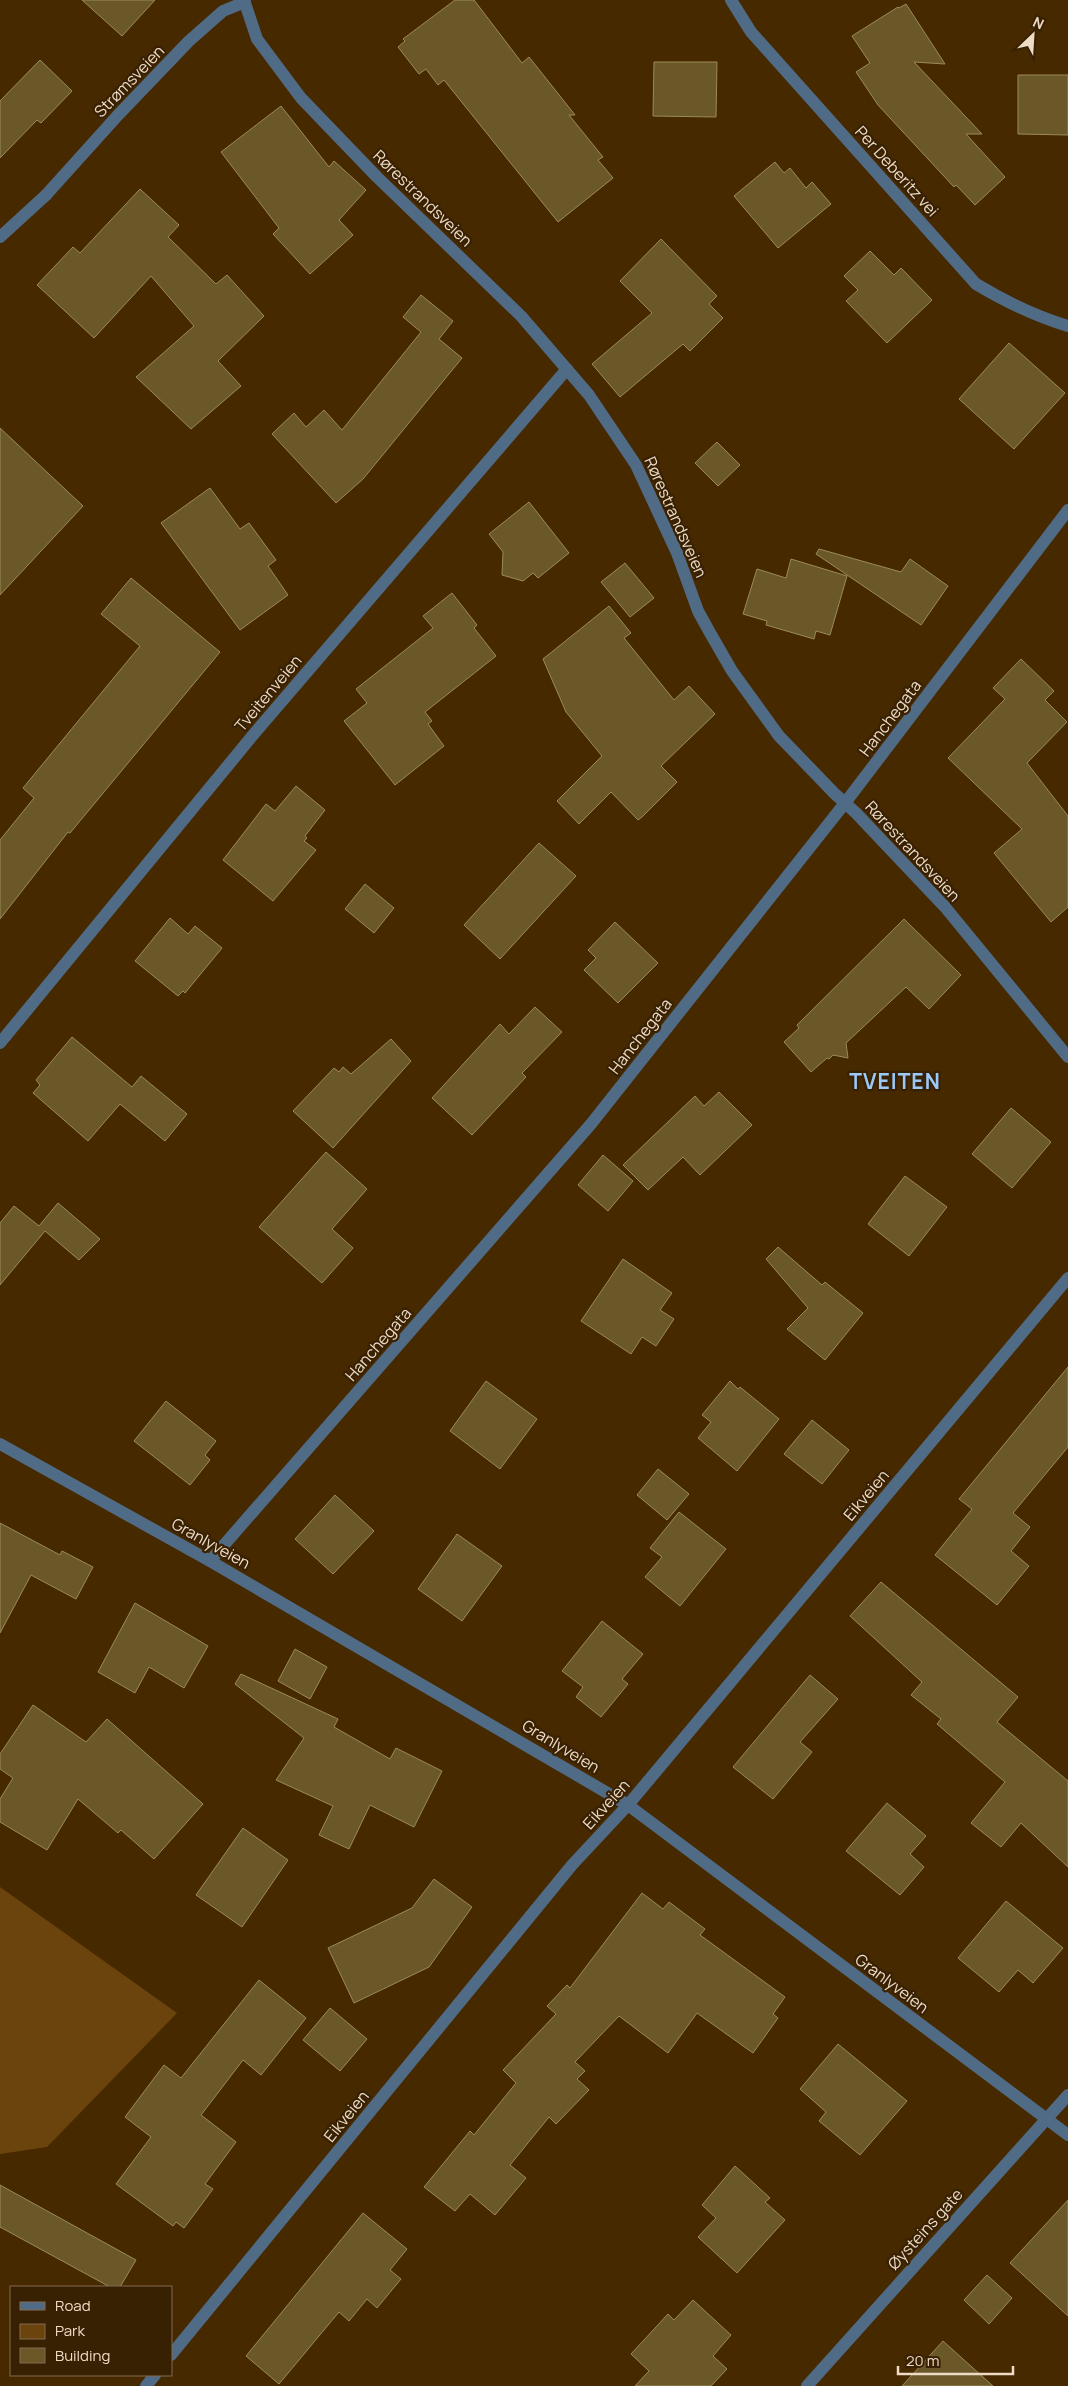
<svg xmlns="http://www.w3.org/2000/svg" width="1068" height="2386" viewBox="0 0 1068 2386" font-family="Manrope,sans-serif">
  <rect width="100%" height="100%" fill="#472900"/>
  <polygon fill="#6b440d" points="0,1887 177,2013 47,2147 0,2154"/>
  <g fill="#6a5828" stroke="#9c8a59">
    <polygon points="82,0 155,0 122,36"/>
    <polygon points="455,0 474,0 522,63 529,57 575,115 569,115 603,157 598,160 613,178 558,222 444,80 438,85 426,69 419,74 398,47 405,41 403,39"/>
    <polygon points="906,4 945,64 914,62 982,134 966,134 1005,177 975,205 956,185 954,187 878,105 856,72 870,63 852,36 898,7 899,8"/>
    <polygon points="40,60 72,91 41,123 37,120 0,158 0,101"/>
    <polygon points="654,62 717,62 716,117 653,116"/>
    <polygon points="1018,75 1068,75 1068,135 1018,134"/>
    <polygon points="281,106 329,167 334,161 366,190 339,220 353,235 310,274 273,234 279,228 221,152"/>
    <polygon points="775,162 784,173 790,168 806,188 812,182 831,204 778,248 734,196"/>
    <polygon points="140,189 179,225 168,237 216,284 227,275 264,316 218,361 241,386 191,429 136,377 194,326 151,276 94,338 37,285 73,247 80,253"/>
    <polygon points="661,239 717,296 709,304 723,318 690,351 683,344 620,397 592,364 652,313 620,281"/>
    <polygon points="870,251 894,275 901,268 932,300 887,343 846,301 858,290 844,276"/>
    <polygon points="421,295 453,321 439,339 462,358 363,479 336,503 272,434 294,413 306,427 324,410 342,430 421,332 403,317"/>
    <polygon points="1009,343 1065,393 1014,449 959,399"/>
    <polygon points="0,428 83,506 0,595"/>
    <polygon points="717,442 740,465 718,486 695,463"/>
    <polygon points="210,488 240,529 249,523 276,560 268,566 288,595 240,630 161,523"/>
    <polygon points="529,502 569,553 538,578 533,573 523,581 502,575 503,552 489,534"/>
    <polygon points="819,549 901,572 910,559 948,586 921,625 816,554"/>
    <polygon points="791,559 847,576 830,635 816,631 814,639 766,625 767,621 743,614 757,569 786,578"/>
    <polygon points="625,563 654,598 630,617 601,582"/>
    <polygon points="131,578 220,652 70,833 68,832 0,919 0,840 34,798 23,788 140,646 101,614"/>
    <polygon points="452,593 477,625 474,628 496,656 425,712 432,721 428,724 444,746 395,785 344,721 367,703 356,689 433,628 423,616"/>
    <polygon points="609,606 631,633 624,638 674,700 689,686 715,714 661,766 677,782 642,817 638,820 611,792 579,824 557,801 602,756 566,712 543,659"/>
    <polygon points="1021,659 1054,691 1045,700 1067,722 1027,763 1068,816 1068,907 1051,922 994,853 1022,829 948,758 1005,699 993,688"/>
    <polygon points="296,786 325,810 305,836 307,838 304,841 316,850 273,901 223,860 266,804 275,811"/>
    <polygon points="539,843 576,876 500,959 464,925"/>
    <polygon points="365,884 394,908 374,933 345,909"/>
    <polygon points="170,918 188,934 195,926 222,948 185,993 183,991 178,996 135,961"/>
    <polygon points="904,919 961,975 929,1009 906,987 846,1043 848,1058 833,1055 829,1059 827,1058 811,1072 784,1042 799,1028 797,1025"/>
    <polygon points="615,922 658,963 618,1003 584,970 596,958 588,950"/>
    <polygon points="535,1007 562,1032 522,1073 526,1077 472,1135 432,1098 500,1024 509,1034"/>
    <polygon points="72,1037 132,1087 141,1076 187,1114 165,1141 120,1104 88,1141 33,1093 40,1085 36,1080"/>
    <polygon points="391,1039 411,1061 333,1148 293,1111 334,1068 339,1072 343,1067 351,1074"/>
    <polygon points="719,1092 752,1125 700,1175 683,1157 648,1190 623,1165 695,1096 704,1106"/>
    <polygon points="1011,1108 1051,1142 1012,1188 972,1154"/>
    <polygon points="326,1152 367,1189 332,1229 353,1248 322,1283 259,1227"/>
    <polygon points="603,1155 633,1181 608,1211 578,1185"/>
    <polygon points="905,1176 947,1207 909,1256 868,1224"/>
    <polygon points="58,1203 100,1239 79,1260 45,1231 0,1285 0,1223 14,1206 39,1226"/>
    <polygon points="778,1247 822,1285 825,1282 863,1313 825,1360 787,1329 808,1308 766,1259"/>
    <polygon points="623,1259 672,1293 660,1310 674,1319 656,1346 642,1337 631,1354 581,1321"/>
    <polygon points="1068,1367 1068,1447 1013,1513 1030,1527 1011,1551 1029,1566 997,1605 935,1555 972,1509 959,1499"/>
    <polygon points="486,1381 537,1419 500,1469 450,1431"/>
    <polygon points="730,1381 738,1389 740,1387 779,1419 737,1471 698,1438 711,1422 702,1415"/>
    <polygon points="166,1401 216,1441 205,1455 210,1460 190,1485 134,1441"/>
    <polygon points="812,1420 849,1450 822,1484 784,1454"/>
    <polygon points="658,1469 689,1494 667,1520 637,1495"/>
    <polygon points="335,1495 374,1531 333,1574 295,1539"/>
    <polygon points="679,1512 726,1549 680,1606 645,1577 662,1557 650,1548"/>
    <polygon points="0,1523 60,1555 62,1551 93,1567 76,1599 31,1575 0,1633"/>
    <polygon points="457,1534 502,1566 462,1621 418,1589"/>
    <polygon points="881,1582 1018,1697 997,1722 1068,1781 1068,1867 1021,1823 1001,1847 971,1823 1005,1782 937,1724 941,1719 911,1695 922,1682 850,1616"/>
    <polygon points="135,1603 208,1646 184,1688 149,1667 135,1693 98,1672"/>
    <polygon points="602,1621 643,1654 622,1679 628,1684 601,1717 576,1697 583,1687 562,1671"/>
    <polygon points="295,1649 327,1667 310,1699 278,1681"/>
    <polygon points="241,1674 338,1719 334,1727 390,1759 396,1748 442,1771 414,1827 370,1805 349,1849 319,1835 333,1806 276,1780 304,1738 235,1684"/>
    <polygon points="810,1675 838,1699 800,1742 812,1752 773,1799 733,1767"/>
    <polygon points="33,1705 86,1742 107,1719 203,1804 154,1859 121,1830 118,1833 78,1799 47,1850 0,1822 0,1799 13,1778 0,1769 0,1754"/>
    <polygon points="887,1803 926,1836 910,1854 924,1867 900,1895 846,1851"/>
    <polygon points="243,1828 288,1860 242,1927 196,1895"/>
    <polygon points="434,1879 472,1907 429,1967 354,2003 328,1948 412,1908"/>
    <polygon points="642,1893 663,1909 669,1902 705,1929 700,1935 785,1997 773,2014 778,2018 753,2053 697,2013 668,2053 619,2016 575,2062 585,2071 577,2079 589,2090 556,2124 549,2117 510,2165 526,2178 495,2215 470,2194 455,2211 424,2187 470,2131 474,2135 516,2083 503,2070 556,2014 547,2006 567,1985 570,1988"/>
    <polygon points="1006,1901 1063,1948 1033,1983 1018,1970 999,1992 958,1958"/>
    <polygon points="259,1980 306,2018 261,2075 243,2060 201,2115 236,2142 205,2184 213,2189 184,2228 176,2222 173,2226 116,2184 151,2137 125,2117 164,2065 181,2078"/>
    <polygon points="330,2008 367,2039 340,2071 303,2040"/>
    <polygon points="838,2044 907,2101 860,2155 819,2121 826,2112 800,2089"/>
    <polygon points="735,2166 770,2198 765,2202 785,2220 737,2273 698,2237 716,2218 702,2205"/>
    <polygon points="0,2185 136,2260 120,2287 110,2287 0,2227"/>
    <polygon points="1068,2200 1068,2316 1010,2263"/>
    <polygon points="363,2213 407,2249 390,2270 401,2279 377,2308 367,2299 349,2321 339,2312 279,2384 246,2356"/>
    <polygon points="987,2275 1012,2298 989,2324 964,2300"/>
    <polygon points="693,2300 731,2335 713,2356 727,2369 711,2386 635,2386 649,2371 631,2354 668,2314 674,2320"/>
    <polygon points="943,2341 993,2386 902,2386"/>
  </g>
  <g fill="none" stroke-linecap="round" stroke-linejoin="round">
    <polyline stroke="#506b86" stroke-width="12" points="0,237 46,195"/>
    <g stroke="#506b86" stroke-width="12">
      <polyline points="244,0 257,39 301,98 377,177 521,316 589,395 636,465 677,553 698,611 709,631 732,671 779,736 834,793 856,813 945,907 1068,1057"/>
      <path d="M731 0 751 32 976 284C1006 302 1035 316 1068 326"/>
      <polyline points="46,195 119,114 189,41 223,11 245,2"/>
      <polyline points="0,1043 253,735 567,369"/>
      <polyline points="0,1444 210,1561 628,1805 1068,2135"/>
      <polyline points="210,1561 591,1124 845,803 1068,510"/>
      <polyline points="171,2355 572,1865 628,1805 1068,1278"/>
      <polyline points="146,2386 155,2375"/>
      <polyline points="807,2386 1068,2095"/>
    </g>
  </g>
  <g text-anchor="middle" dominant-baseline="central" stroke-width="4.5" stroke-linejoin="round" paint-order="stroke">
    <g font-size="16" fill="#eedbc6" stroke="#382103">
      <text transform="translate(129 81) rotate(-46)">Strømsveien</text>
      <text transform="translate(897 171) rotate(48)">Per Deberitz vei</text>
      <text transform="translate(423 198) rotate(44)">Rørestrandsveien</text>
      <text transform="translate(676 517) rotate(66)">Rørestrandsveien</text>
      <text transform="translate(268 693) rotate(-50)">Tveitenveien</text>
      <text transform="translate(890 718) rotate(-53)">Hanchegata</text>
      <text transform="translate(913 851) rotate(47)">Rørestrandsveien</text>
      <text transform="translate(640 1036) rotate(-52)">Hanchegata</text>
      <text transform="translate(378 1344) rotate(-49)">Hanchegata</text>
      <text transform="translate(866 1495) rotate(-50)">Eikveien</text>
      <text transform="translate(211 1543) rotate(29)">Granlyveien</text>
      <text transform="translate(561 1746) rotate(31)">Granlyveien</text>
      <text transform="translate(606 1804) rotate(-48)">Eikveien</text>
      <text transform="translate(892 1983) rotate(37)">Granlyveien</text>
      <text transform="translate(346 2116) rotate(-51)">Eikveien</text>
      <text transform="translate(925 2229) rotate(-48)">Øysteins gate</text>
    </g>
    <g font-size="21" font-weight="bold" letter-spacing="1" fill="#9cc8f6" stroke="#382103">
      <text x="895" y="1081">TVEITEN</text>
    </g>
  </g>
  <rect x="10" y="2286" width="162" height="90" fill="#382103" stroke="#816b51"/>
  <rect x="20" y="2302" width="25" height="8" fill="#506b86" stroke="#816b51"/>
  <text x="55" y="2311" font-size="15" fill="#eedbc6">Road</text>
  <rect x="20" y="2324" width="25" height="15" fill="#6b440d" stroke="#816b51"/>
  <text x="55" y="2336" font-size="15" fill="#eedbc6">Park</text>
  <rect x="20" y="2348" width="25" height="15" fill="#6a5828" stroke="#816b51"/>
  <text x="55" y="2361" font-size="15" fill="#eedbc6">Building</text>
  <g transform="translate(1033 35) rotate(25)" stroke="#382103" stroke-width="4" paint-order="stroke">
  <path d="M0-4L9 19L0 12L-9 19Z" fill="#eedbc6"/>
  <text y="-8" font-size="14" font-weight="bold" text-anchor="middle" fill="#eedbc6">N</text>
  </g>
  <path d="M898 2366v8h115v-8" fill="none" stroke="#eedbc6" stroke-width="2.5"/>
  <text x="906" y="2366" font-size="15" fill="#eedbc6" stroke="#382103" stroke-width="4" paint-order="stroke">20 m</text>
</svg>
